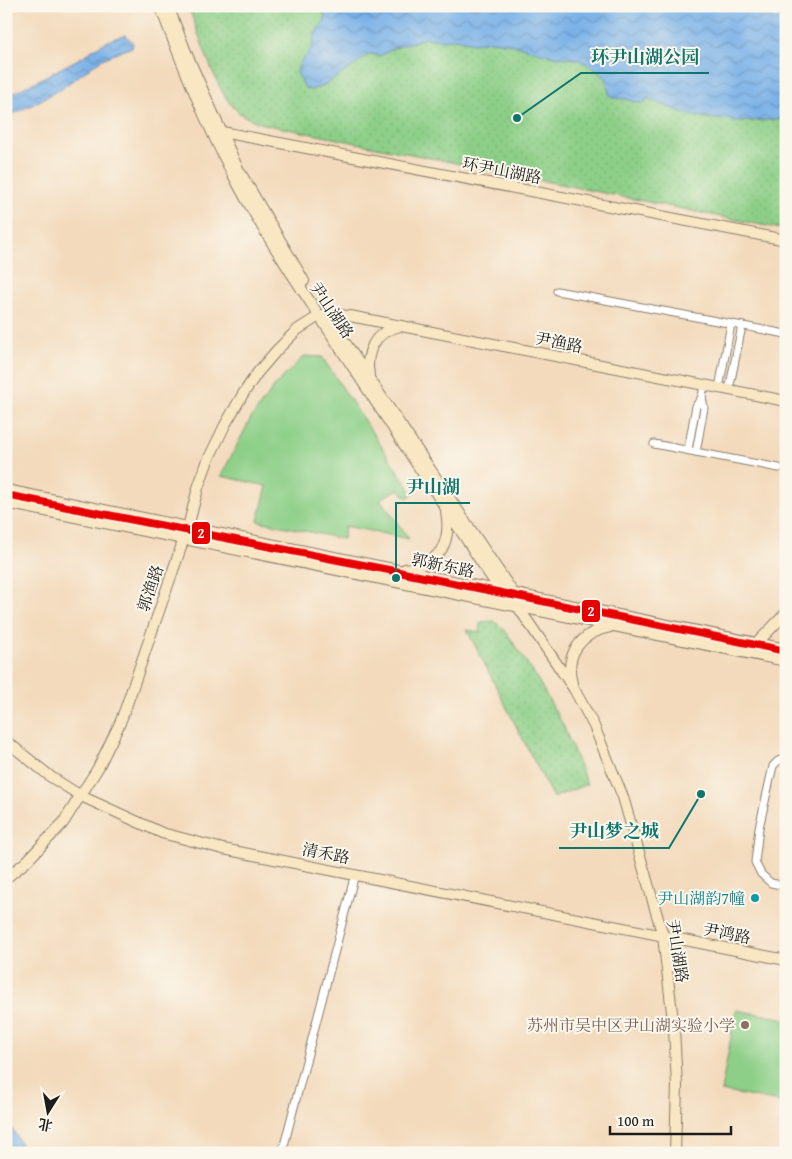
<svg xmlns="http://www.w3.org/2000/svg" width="792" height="1159" viewBox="0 0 792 1159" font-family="'Gentium Book Plus','Noto Serif SC',serif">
  <defs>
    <pattern id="park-dots" width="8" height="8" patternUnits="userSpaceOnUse" patternTransform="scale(1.25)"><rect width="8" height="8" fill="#8dcf88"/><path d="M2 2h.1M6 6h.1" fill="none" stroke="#79b175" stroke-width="1.8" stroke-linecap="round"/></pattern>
    <pattern id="water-waves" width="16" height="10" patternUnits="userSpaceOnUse" patternTransform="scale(1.25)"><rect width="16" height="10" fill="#79b1e8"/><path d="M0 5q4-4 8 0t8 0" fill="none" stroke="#628fbb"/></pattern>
  </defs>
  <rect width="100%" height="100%" fill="#fbf7ec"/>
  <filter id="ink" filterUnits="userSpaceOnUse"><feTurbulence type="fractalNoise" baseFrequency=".02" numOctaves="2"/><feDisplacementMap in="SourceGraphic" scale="10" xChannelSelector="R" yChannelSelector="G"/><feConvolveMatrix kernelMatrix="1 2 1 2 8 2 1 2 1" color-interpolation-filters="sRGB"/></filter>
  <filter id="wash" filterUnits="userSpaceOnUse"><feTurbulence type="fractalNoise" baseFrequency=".0096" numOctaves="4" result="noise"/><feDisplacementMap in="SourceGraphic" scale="20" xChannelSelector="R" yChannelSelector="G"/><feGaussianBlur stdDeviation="1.12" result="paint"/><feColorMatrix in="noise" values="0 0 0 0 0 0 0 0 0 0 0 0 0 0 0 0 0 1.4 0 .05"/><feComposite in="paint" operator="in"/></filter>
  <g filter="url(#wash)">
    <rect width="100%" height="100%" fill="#f3dabc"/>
    <g fill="#8dcf88" stroke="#547652">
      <polygon points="304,356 322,357 413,494 407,498 399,489 380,499 409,539 345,526 343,539 258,521 267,486 221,476 251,418 277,383"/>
      <polygon points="736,1010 786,1019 786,1070 780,1102 721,1091"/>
    </g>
    <g fill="url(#park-dots)" stroke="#547652">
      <path d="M188 6H786V230L263 124C254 121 244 117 236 110 216 93 199 33 188 6Z"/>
      <polygon points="494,621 505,630 535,675 563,725 587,784 553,798 467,630 480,632 480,622"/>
    </g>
    <g fill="url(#water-waves)" stroke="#4a6682">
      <path d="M327 6H786V119L733 122V119C703 121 674 111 647 98L644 104 626 99 612 98 609 94 606 78 589 65 579 60 549 55 510 44 493 41 473 43 454 39 441 40 425 38 392 49 380 56 371 54 366 56 354 66 321 87 310 90 305 88 297 72 300 63 312 48 315 33 325 21 324 13Z"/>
      <path d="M126 35 133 43 132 47 102 59 62 88 32 105 6 117V97L84 56C96 47 111 38 126 35Z"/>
      <polygon points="6,1118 26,1153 6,1153"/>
    </g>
  </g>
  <g filter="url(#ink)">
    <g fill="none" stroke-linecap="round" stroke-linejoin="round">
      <defs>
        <g id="street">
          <polyline points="557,291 786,334"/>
          <polyline points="719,388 731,324"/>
          <polyline points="729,390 742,326"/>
          <polyline points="654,444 779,468"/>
          <polyline points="688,450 696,406 702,397"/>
          <polyline points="696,452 704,408 702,397 704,385"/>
          <polyline points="786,758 778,761 773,766 759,828 755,862 761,874 771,883 786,886"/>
          <polyline points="282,1153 355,874"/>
        </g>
        <g id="secondary">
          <path d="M160 6C181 62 203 117 230 169 261 230 300 286 337 343 391 426 446 509 501 592L518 607 574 689 594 726 623 797 663 936 674 1029 677 1085 675 1153"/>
          <polyline points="168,6 188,57 237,167 304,281"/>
          <polyline points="217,131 786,240"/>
          <polyline points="330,320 516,597"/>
          <path d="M369 375C365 354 374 332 397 327"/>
          <polyline points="6,490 786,649"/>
          <polyline points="6,503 786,661"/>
          <path d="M405 569C439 564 452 545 446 511"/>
          <polyline points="757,646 757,643 786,613"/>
          <path d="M572 683C564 654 582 632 610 627"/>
          <polyline points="6,741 51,777 81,796 162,833 223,849 786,960"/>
          <polyline points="6,878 26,862 63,823 98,768 120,723 127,704 188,527 198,488 208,460 225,425 243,394 258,372 277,350 297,330 319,316 326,314 350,316 786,401"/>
        </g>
      </defs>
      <use href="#street" stroke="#887b6c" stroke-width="9"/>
      <use href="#secondary" stroke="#887b6c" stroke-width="12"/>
      <use href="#street" stroke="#fff" stroke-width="7"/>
      <use href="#secondary" stroke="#f9e7c3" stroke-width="10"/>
      <defs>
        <polyline id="metro-1" points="6,495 394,571 786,651"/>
      </defs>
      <use href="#metro-1" stroke="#fbf7ec" stroke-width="11"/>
      <use href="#metro-1" stroke="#e60000" stroke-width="8"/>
    </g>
  </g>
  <circle fill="#0f9aa8" stroke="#fbf7ec" stroke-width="2" cx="755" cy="898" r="5"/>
  <circle fill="#8d6e63" stroke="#fbf7ec" stroke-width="2" cx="745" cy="1025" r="5"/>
  <g text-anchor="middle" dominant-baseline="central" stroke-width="4" stroke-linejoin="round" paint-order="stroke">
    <g font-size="16" fill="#1c1c1c" stroke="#fbf7ec">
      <text transform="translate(502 170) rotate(11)">环尹山湖路</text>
      <text transform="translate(332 310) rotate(56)">尹山湖路</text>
      <text transform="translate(559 342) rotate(11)">尹渔路</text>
      <text transform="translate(443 565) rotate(12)">郭新东路</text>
      <text transform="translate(150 588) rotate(-71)">郭渔路</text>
      <text transform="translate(326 853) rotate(11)">清禾路</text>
      <text transform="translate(727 933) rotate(11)">尹鸿路</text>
      <text transform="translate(678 951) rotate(81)">尹山湖路</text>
    </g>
    <g font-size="16" fill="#0d838f" stroke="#fbf7ec" text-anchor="end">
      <text x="745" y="898">尹山湖韵7幢</text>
    </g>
    <g font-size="16" fill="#785e54" stroke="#fbf7ec" text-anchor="end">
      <text x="735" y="1025">苏州市吴中区尹山湖实验小学</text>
    </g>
  </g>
  <path fill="none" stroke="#0f766e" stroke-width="2" d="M517 118L581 73H709M396 578L396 503H470M701 794L669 848H559"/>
  <g fill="#0f766e" stroke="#fbf7ec" stroke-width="2">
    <circle cx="517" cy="118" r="5"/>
    <circle cx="396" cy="578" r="5"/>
    <circle cx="701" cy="794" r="5"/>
  </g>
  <g font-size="18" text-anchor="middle" font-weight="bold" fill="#0f766e" stroke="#fbf7ec" stroke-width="4" stroke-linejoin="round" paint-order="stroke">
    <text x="645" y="63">环尹山湖公园</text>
    <text x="433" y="493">尹山湖</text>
    <text x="614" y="837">尹山梦之城</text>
  </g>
  <g stroke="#fbf7ec" stroke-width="2">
    <rect x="191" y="521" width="20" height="24" rx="5" fill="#e60000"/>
    <rect x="581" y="599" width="20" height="24" rx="5" fill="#e60000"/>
  </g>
  <g font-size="14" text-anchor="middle" font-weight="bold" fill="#fff">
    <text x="201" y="538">2</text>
    <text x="591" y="616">2</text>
  </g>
  <rect width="792" height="1159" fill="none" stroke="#fbf7ec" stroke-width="25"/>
  <g transform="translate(48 1112) rotate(191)" stroke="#fbf7ec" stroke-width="4" paint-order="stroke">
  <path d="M0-4L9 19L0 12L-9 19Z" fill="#1c1c1c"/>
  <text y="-8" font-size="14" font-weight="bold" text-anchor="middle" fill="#1c1c1c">北</text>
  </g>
  <path d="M610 1126v8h121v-8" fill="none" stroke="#1c1c1c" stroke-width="2.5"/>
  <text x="617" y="1126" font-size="15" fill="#1c1c1c" stroke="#fbf7ec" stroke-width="4" paint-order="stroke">100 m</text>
</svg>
